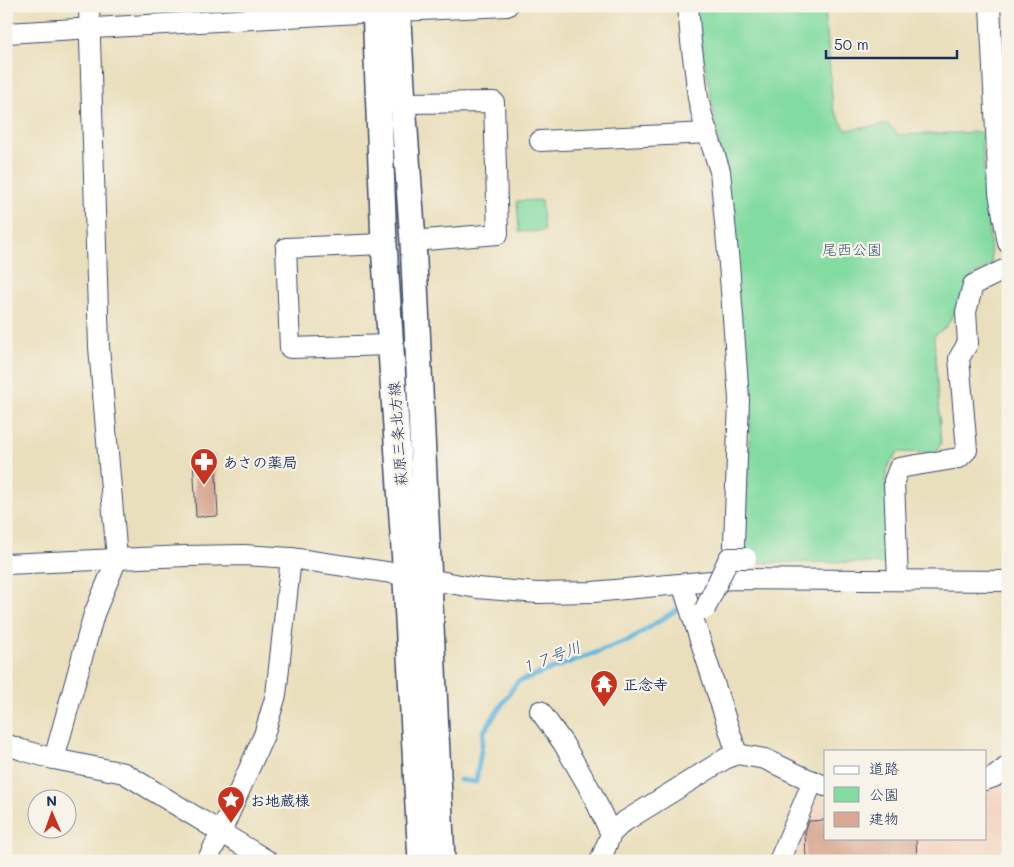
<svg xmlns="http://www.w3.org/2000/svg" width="1014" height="867" viewBox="0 0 1014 867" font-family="Mali,'Klee One',sans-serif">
  <rect width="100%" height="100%" fill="#f7f3e8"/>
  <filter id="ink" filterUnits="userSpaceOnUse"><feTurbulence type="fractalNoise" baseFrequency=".02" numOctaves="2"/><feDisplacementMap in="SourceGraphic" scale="10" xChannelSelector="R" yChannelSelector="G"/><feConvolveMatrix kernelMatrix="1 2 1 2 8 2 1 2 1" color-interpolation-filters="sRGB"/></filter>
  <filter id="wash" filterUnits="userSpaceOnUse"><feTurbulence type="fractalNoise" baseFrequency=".0096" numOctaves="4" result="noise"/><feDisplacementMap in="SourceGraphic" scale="20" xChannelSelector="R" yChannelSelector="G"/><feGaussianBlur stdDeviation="1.12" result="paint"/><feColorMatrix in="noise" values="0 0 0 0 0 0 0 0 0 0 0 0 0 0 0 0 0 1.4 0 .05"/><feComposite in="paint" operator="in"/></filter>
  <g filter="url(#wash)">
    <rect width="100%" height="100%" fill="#eadfbc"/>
    <polygon fill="#f4d3c0" points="1008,781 1008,861 802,861 799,799 825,799 825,838 985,838 985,791"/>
    <g fill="#82dba1" stroke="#4e8580">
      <polygon points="825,7 833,108 846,130 888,124 899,135 981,132 992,265 972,276 947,326 934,336 941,443 936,453 898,452 888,466 885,484 890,564 837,562 743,563 750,426 720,147 695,8"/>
      <polygon points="541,200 544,231 519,232 517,201"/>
    </g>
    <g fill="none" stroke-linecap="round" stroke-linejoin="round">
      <polyline stroke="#62b5de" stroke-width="5" points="460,780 476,782 484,731 517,682 630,640 676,610"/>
    </g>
    <g id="blocks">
      <g fill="#d7a893">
        <polygon points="215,455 218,516 196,517 193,456"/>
        <polygon points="825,820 825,838 916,838 917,861 806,861 805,831 809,821"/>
      </g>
    </g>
  </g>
  <g filter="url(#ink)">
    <use href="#blocks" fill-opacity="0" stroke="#3a496c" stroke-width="1"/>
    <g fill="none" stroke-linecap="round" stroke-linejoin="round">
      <defs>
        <g id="minor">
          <polyline points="688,6 691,42 695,71 698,98 703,119 720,171 729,264 739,399 733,574"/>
          <polyline points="990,6 999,193 1008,243"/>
          <polyline points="6,33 376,12 507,6"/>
          <polyline points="403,103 494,102 498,234 413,241"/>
          <polyline points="540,141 708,133"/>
          <polyline points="384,244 286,248 290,348 390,345"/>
          <polyline points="6,564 185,556 244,555 291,558 406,575 477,588 537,593 593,592 733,579 1008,581"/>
          <polyline points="898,580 894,481 899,468 959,458 967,450 959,358 968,343 966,312 973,285 1008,268"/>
          <polyline points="682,584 737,754"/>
          <polyline points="540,711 563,743 591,791 611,834"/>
          <polyline points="6,744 22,750 54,759 124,773 268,861"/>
          <polyline points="54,759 94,614 117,559 99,347 89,6"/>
          <polyline points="985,780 994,777 1008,766"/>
          <polyline points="207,861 221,832 264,735 276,695 291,558"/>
          <polyline points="600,861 611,834 622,823 725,759 737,754 765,759 803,777 825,786"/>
          <polyline points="779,861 813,781"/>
        </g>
        <g id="major">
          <polyline points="375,6 384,244 405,563 421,861"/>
          <polyline points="397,6 403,103 413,241 442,861"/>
        </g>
      </defs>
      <use href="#minor" stroke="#3a496c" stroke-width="22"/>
      <use href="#major" stroke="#3a496c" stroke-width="28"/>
      <use href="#minor" stroke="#fff" stroke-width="20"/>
      <use href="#major" stroke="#fff" stroke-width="25"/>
      <defs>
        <polyline id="minor-bridge" points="705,609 729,558 746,558"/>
      </defs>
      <use href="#minor-bridge" stroke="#3a496c" stroke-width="22" stroke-linecap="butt"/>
      <use href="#minor-bridge" stroke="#fff" stroke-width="20"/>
    </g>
  </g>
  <defs>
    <symbol id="pharmacy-pin" viewBox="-11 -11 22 30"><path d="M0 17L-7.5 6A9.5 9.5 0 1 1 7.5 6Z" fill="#c8321e" stroke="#f7f3e8"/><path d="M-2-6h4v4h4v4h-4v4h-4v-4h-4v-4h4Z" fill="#fff"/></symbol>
    <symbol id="temple-pin" viewBox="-11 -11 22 30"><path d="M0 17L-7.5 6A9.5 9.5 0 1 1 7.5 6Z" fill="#c8321e" stroke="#f7f3e8"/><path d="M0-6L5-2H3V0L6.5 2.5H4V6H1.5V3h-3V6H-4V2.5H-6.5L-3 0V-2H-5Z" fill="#fff"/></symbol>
    <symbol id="sight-pin" viewBox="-11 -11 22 30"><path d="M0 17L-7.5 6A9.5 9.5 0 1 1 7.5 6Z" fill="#c8321e" stroke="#f7f3e8"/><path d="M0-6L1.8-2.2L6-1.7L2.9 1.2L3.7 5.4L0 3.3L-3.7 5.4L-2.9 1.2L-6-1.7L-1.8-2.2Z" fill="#fff"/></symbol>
  </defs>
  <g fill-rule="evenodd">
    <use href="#pharmacy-pin" x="188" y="446" width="32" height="43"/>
    <use href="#temple-pin" x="588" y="668" width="32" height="43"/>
    <use href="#sight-pin" x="215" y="784" width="32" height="43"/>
  </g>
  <g text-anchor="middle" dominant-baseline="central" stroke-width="4.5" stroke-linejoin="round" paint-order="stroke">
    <g font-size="15" fill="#355a6f" stroke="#f7f3e8">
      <text x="852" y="249">尾西公園</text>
    </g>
    <g font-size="15" fill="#1b2f5e" stroke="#f7f3e8">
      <text transform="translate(397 434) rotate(-94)">萩原三条北方線</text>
    </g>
    <g font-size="15" font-weight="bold" fill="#1b2f5e" stroke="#f7f3e8" text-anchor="start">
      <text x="223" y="462">あさの薬局</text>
      <text x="623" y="684">正念寺</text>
      <text x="250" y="800">お地蔵様</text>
    </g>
    <g font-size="16" font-style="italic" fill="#305784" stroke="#f7f3e8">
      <text transform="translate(550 657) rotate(-21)">１７号川</text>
    </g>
  </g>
  <rect width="1014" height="867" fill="none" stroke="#f7f3e8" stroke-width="25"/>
  <rect x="824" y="750" width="162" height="90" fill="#f7f3e8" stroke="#9fa5b1"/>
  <rect x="834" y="766" width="25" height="8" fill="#ffffff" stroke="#9fa5b1"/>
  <text x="869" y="774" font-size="15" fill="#1b2f5e">道路</text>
  <rect x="834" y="787" width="25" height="15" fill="#82dba1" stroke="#9fa5b1"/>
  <text x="869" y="800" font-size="15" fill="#1b2f5e">公園</text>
  <rect x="834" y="812" width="25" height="15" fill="#d7a893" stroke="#9fa5b1"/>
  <text x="869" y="824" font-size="15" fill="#1b2f5e">建物</text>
  <g transform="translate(52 814) rotate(358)"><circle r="24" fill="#f7f3e8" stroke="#9fa5b1"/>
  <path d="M0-4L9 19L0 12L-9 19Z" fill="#c8321e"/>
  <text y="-8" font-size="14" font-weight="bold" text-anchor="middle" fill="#1b2f5e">N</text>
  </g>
  <path d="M826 50v8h131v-8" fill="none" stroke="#1b2f5e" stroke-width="2.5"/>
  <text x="834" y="50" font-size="15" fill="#1b2f5e" stroke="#f7f3e8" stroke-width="4" paint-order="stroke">50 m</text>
</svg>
